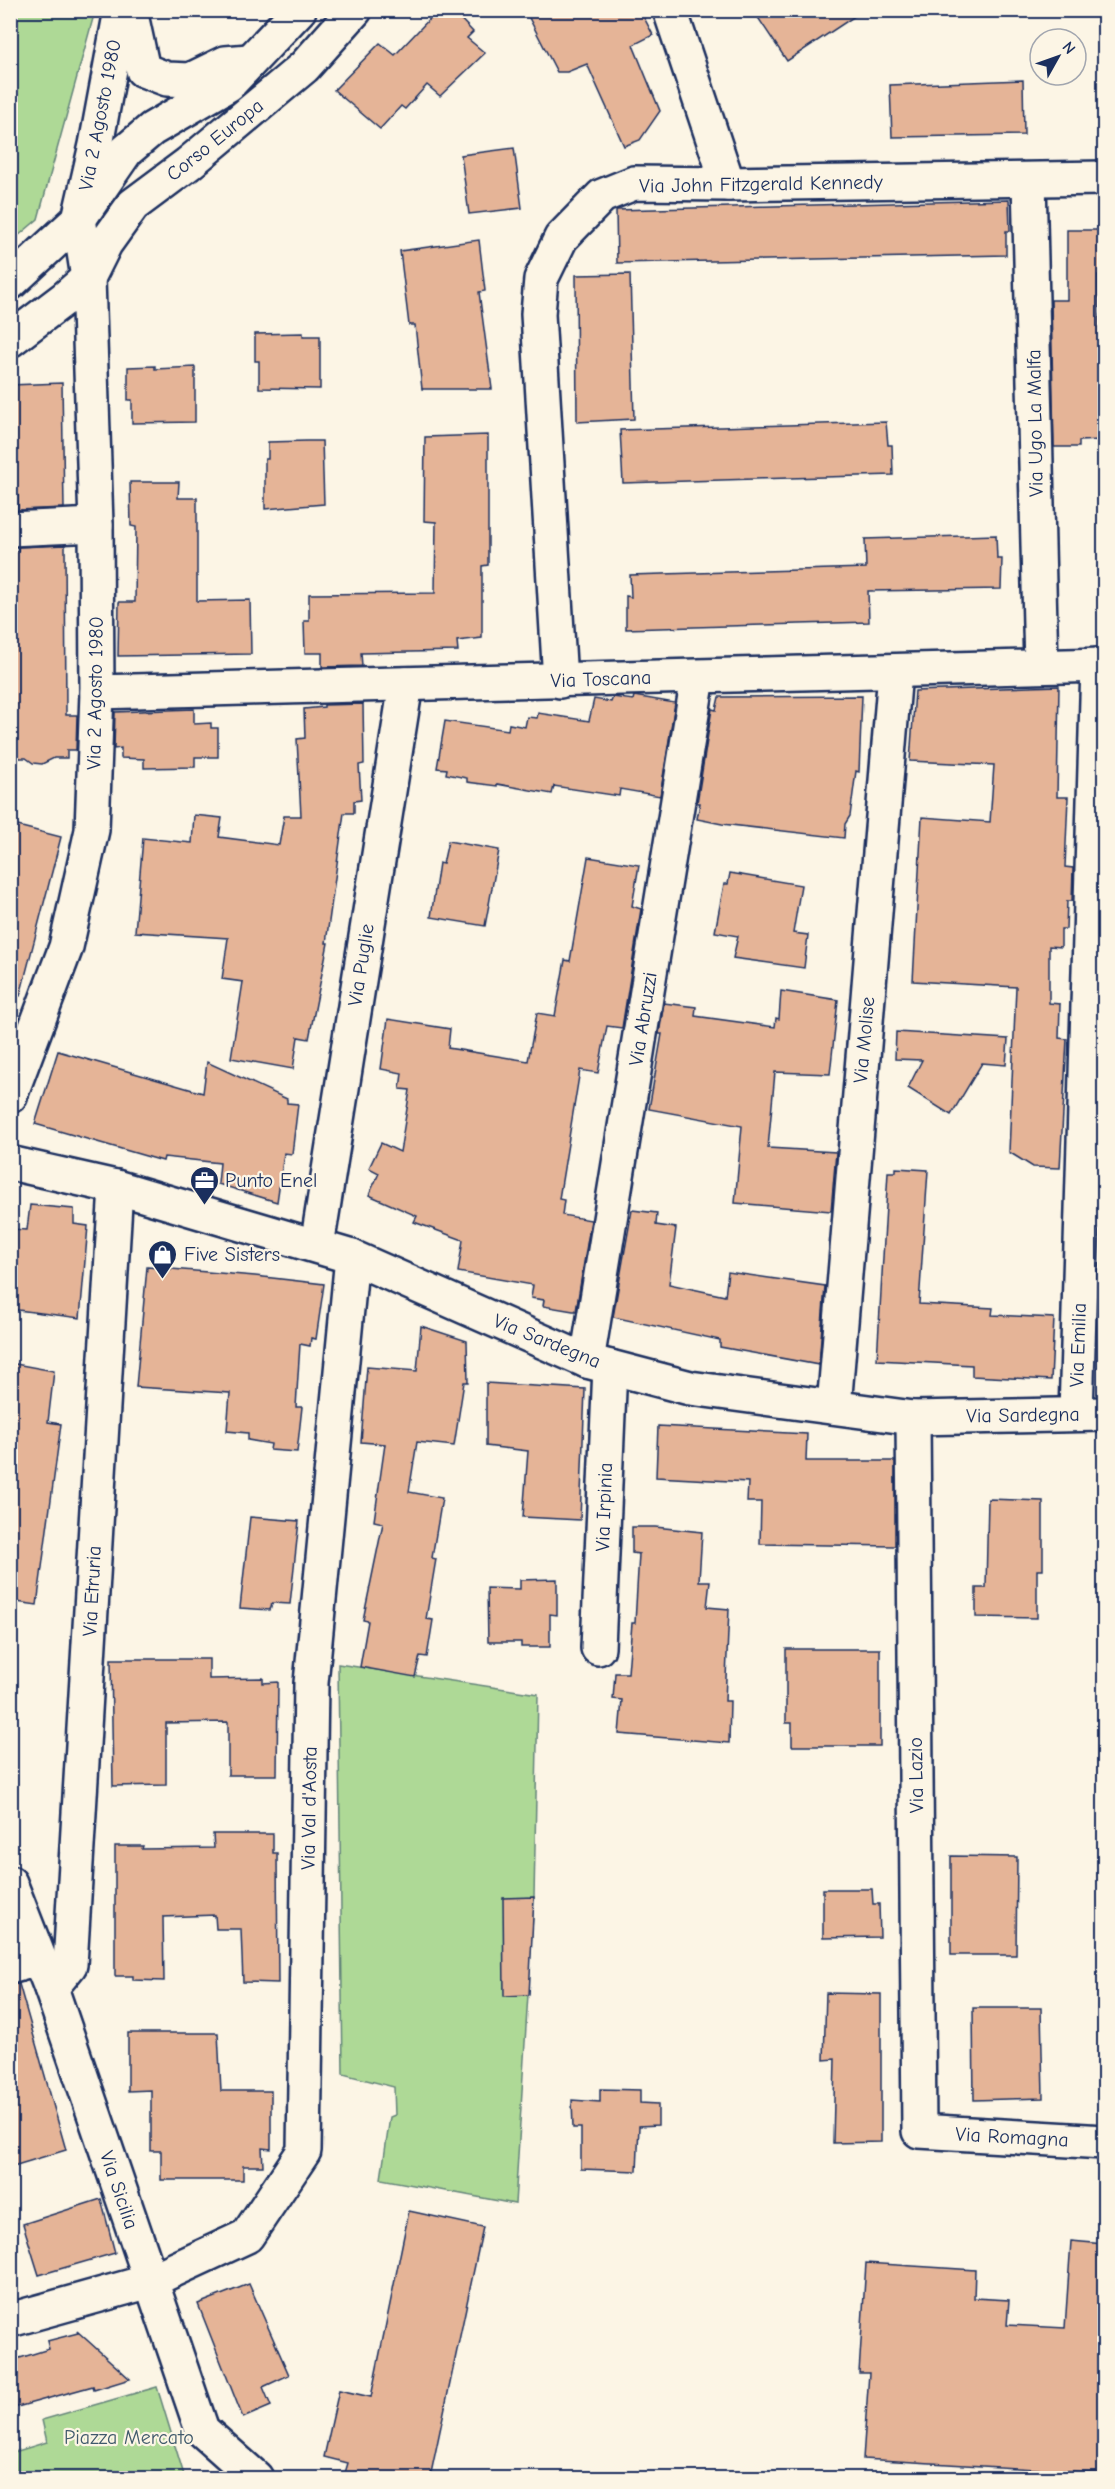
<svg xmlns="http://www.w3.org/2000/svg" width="1115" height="2489" viewBox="0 0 1115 2489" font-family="'Comic Neue',sans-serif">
  <rect width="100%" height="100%" fill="#fcf5e5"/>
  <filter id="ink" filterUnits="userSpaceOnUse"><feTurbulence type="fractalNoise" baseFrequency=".0167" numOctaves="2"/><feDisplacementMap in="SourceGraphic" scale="12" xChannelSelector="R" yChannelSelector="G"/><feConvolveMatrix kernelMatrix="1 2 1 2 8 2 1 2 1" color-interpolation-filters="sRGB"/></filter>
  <g filter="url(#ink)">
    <g fill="#aed996" stroke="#64847a" stroke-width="1.5">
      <polygon points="11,10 95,11 38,219 11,242"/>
      <polygon points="338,1664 538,1694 534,1897 515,2204 381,2179 390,2117 395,2115 394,2087 343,2074"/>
      <polygon points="157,2387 184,2475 170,2478 11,2478 11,2453 47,2442 42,2420"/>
    </g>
    <g fill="#e5b497" stroke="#1b2f5e" stroke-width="1.5">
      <polygon points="438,10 452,10 473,32 467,38 485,53 440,96 427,85 405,109 401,106 380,129 334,90 380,43 395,55"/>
      <polygon points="525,10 640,10 653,35 633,45 660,111 640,140 624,146 587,64 567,72 557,72"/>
      <polygon points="753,10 864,10 787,61"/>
      <polygon points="1023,80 1024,135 892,137 890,85"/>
      <polygon points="514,148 522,208 469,214 461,155"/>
      <polygon points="1009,200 1010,231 1006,231 1006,255 617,263 616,210"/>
      <polygon points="1067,230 1098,230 1098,238 1104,238 1104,275 1098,275 1101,440 1079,441 1079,447 1054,447 1051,300 1067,300"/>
      <polygon points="479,240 485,291 479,292 492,389 422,389 415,325 409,325 400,251"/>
      <polygon points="630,274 634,419 577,422 576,275"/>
      <polygon points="303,333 303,336 320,336 320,389 259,388 259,361 255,361 255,334"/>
      <polygon points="155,366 155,369 195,367 195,422 132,423 132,400 128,400 128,367"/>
      <polygon points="62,383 64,508 18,510 18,495 10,496 10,385"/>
      <polygon points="886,422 888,445 892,445 893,475 623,483 620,430"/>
      <polygon points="488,435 488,565 482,566 482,638 457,641 458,651 361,653 362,666 322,667 322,653 305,653 304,621 309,621 309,594 435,593 436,522 424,521 425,437"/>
      <polygon points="307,441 322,441 324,504 265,509 265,459 268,459 268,442"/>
      <polygon points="130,482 179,482 178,498 197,498 197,601 250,600 251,654 118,656 119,602 135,602 136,527 131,526"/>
      <polygon points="996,535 997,559 1002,559 1001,589 868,591 869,622 626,629 626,596 631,597 630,575 866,568 865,539"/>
      <polygon points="65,545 66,715 77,715 76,750 67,750 67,758 54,758 42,764 33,763 26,758 10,758 10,552 18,551 18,547"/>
      <polygon points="1059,686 1057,797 1068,797 1065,867 1073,868 1072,901 1067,901 1066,929 1061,929 1061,947 1049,946 1049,1003 1060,1004 1059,1038 1067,1039 1060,1168 1033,1167 1009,1152 1016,987 913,981 922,817 990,822 994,765 910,761 915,691"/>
      <polygon points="634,696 675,703 660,796 620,789 619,796 554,786 552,794 497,784 497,786 467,782 467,778 446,774 447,769 437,768 445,721 508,730 509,724 525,727 527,717 537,718 538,713 589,721 594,699 611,702 613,697 633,700"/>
      <polygon points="862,696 859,772 856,771 850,816 845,824 844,838 722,824 697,819 700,803 697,803 712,709 716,710 719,697"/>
      <polygon points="363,704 364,764 359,765 361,800 354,801 354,813 344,813 326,943 328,943 309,1039 298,1037 293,1069 231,1058 243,982 222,979 228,938 135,932 143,838 192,843 194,815 222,818 219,837 279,845 284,816 301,816 297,739 305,738 304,709 324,707 324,705"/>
      <polygon points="194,709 194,724 211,723 211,728 218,728 218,757 195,757 195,767 144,768 144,759 121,758 121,748 114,749 115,712"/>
      <polygon points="10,824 61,837 20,996 10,994"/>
      <polygon points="448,841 499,850 485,926 431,917 439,863 443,864"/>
      <polygon points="588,857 639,865 632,906 641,909 622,1028 607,1026 598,1073 580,1070 559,1199 564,1200 562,1215 591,1220 576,1311 573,1311 543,1306 544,1300 531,1298 533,1285 458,1272 463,1240 414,1222 417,1216 369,1195 379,1173 369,1168 381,1143 400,1152 410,1090 400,1089 402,1073 381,1069 388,1019 450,1029 448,1048 528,1061 537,1013 555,1016 565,960 570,961"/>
      <polygon points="730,873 801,885 793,933 808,935 804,968 733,958 738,936 715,932 724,884 728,884"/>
      <polygon points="781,991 838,1000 830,1074 775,1072 768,1148 836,1152 831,1211 735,1203 742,1126 649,1109 662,1034 659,1034 664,1003 696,1007 695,1016 775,1027 776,1018 779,1019"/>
      <polygon points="896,1032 1008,1039 1006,1065 982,1063 951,1115 908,1088 922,1060 895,1059"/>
      <polygon points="58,1051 203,1093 207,1062 287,1099 287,1103 298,1104 292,1154 284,1153 277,1202 218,1184 220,1163 164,1157 163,1161 35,1124"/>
      <polygon points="896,1168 928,1170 919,1304 993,1308 992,1315 1054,1318 1051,1380 972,1376 972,1365 877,1360 888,1172 896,1172"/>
      <polygon points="30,1205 74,1209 74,1224 88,1226 80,1318 10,1309 10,1229 27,1230"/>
      <polygon points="632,1210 657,1213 656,1225 676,1228 669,1284 725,1296 728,1272 825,1286 819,1365 720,1347 720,1340 613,1317"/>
      <polygon points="147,1267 255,1276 324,1284 316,1339 311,1338 310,1346 300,1344 296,1407 302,1407 297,1452 270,1450 271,1444 248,1440 248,1433 227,1431 230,1393 136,1387"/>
      <polygon points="421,1326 467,1341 468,1382 464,1382 454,1446 417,1442 409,1492 442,1498 432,1558 436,1559 426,1619 433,1620 427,1657 420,1656 415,1677 360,1667 368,1621 363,1620 383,1523 374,1521 385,1444 361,1442 367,1367 417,1371"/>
      <polygon points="10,1363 54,1371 48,1422 61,1424 37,1605 10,1601"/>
      <polygon points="486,1383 585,1389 580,1520 523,1517 528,1451 486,1446"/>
      <polygon points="658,1426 807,1434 806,1461 895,1461 895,1546 760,1544 761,1502 747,1502 748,1482 656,1477"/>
      <polygon points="988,1499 1043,1501 1043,1570 1037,1570 1037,1618 976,1617 976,1588 986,1588"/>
      <polygon points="250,1517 299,1521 290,1604 272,1603 270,1610 240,1608"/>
      <polygon points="632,1527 655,1527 702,1532 699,1581 710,1581 707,1607 729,1609 725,1701 730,1701 729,1743 619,1734 622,1700 613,1699 615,1673 628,1673 632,1623 635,1623 639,1554 632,1553"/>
      <polygon points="557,1579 557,1615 550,1614 550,1647 521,1647 521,1642 488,1642 487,1588 520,1589 520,1580"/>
      <polygon points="786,1649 880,1649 880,1746 792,1746 792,1723 786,1723"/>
      <polygon points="111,1659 209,1659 209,1679 263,1678 263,1683 278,1682 277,1775 228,1775 228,1722 166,1723 166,1785 113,1786"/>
      <polygon points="213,1834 273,1834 273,1853 277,1853 278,1983 243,1982 241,1929 216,1929 215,1915 163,1917 164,1981 133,1980 133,1976 115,1976 115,1846 143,1846 142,1849 214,1848"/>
      <polygon points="951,1856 1017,1857 1016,1955 951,1955"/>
      <polygon points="823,1889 872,1889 873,1904 879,1904 880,1937 823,1938"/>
      <polygon points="534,1897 529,1995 504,1996 503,1898"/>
      <polygon points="19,1984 66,2150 10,2167 10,1985"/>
      <polygon points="826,1993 881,1994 881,2142 833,2143 835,2059 824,2060"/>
      <polygon points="973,2008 1041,2008 1043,2098 974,2100"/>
      <polygon points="128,2033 218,2033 221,2091 271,2091 271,2149 262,2148 263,2166 243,2166 243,2180 161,2180 161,2151 151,2151 151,2090 128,2091"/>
      <polygon points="600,2089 640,2090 640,2103 658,2104 658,2125 639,2126 637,2171 581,2169 581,2128 573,2128 572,2100 600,2102"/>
      <polygon points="101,2199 115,2253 39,2275 23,2224"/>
      <polygon points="409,2211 483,2227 430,2478 366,2478 345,2473 348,2463 324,2457 339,2390 371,2397"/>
      <polygon points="1071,2241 1104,2244 1104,2473 863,2459 869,2373 859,2373 866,2263 975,2270 974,2298 1009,2300 1007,2325 1065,2328"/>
      <polygon points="249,2284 289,2375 263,2387 271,2406 243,2418 198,2304"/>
      <polygon points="77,2331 130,2379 94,2390 93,2386 10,2409 10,2361 49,2349 47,2341 78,2333"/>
    </g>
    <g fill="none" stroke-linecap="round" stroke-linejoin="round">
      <defs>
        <g id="street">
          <polyline points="130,10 143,70 167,79 190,80 225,63 249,61"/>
          <polyline points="670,10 728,184"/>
          <polyline points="1029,180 1041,666"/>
          <polyline points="10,529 96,525"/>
          <polyline points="560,681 538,314 541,279 561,238 602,196 634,183 728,184 1104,178"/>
          <polyline points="97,692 1104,665"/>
          <polyline points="10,1096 66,947 92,830 97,692 96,525 88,278 79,219 96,145 121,10"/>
          <polyline points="317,1246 406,684"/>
          <polyline points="587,1361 698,677"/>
          <polyline points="834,1407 895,672"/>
          <polyline points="1076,1414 1098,665"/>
          <polyline points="913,1418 919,2131 1104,2142"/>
          <polyline points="598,1648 610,1367"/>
          <polyline points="10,1883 51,1988 202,2430 256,2478"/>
          <polyline points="10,1967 38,1959"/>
          <polyline points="51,1988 70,1965 116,1187"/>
          <polyline points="10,2320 150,2281 247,2236 304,2151 311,1683 352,1257"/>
        </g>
        <g id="secondary">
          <polyline points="10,283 79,219 126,151 152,129 229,84 299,10"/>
          <polyline points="10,340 64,299 88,278 105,244 133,205 188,164 304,67 355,10"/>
          <polyline points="10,1163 116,1187 352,1257 587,1361 690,1388 913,1418 1104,1414"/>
        </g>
      </defs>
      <use href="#street" stroke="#1b2f5e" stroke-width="38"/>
      <use href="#secondary" stroke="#1b2f5e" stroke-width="38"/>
      <use href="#street" stroke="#fcf5e5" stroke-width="33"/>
      <use href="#secondary" stroke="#fcf5e5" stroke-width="33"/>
    </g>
  </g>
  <defs>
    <symbol id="office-pin" viewBox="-11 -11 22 30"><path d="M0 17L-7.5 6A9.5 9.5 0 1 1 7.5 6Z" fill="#1b2f5e" stroke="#fcf5e5"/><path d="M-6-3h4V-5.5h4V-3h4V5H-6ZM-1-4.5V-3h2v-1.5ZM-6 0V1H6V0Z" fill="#fff"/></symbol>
    <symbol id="shop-pin" viewBox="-11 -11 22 30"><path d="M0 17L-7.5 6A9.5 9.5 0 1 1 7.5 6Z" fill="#1b2f5e" stroke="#fcf5e5"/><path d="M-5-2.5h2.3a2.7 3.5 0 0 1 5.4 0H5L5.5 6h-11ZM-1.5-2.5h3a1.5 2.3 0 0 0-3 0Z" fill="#fff"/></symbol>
  </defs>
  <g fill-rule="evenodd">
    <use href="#office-pin" x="188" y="1164" width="33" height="45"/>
    <use href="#shop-pin" x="146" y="1238" width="33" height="45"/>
  </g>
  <g text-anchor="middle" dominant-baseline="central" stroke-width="4.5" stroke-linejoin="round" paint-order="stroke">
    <g font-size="20" fill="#1b2f5e" stroke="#fcf5e5">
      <text transform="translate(100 115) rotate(-79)">Via 2 Agosto 1980</text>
      <text transform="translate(215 140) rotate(-39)">Corso Europa</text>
      <text transform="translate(761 184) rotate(-1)">Via John Fitzgerald Kennedy</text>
      <text transform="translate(1035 423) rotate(-91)">Via Ugo La Malfa</text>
      <text transform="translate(601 679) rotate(-2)">Via Toscana</text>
      <text transform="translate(95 693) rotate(-89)">Via 2 Agosto 1980</text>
      <text transform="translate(361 965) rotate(-81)">Via Puglie</text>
      <text transform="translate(643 1019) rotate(-81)">Via Abruzzi</text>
      <text transform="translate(864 1040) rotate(-85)">Via Molise</text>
      <text transform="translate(547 1341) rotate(22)">Via Sardegna</text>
      <text transform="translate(1078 1345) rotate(-88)">Via Emilia</text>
      <text transform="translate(1023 1415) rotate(-1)">Via Sardegna</text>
      <text transform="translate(604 1507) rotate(-88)">Via Irpinia</text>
      <text transform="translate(92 1591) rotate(-87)">Via Etruria</text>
      <text transform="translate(916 1775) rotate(-91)">Via Lazio</text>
      <text transform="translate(309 1808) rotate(-89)">Via Val d'Aosta</text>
      <text transform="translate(1012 2137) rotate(3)">Via Romagna</text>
      <text transform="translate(119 2190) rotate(71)">Via Sicilia</text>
    </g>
    <g font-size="20" fill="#1b2f5e" stroke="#fcf5e5" text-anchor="start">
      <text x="225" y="1180">Punto Enel</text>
      <text x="184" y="1254">Five Sisters</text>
    </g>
    <g font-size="20" fill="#405a6c" stroke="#fcf5e5">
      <text x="129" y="2437">Piazza Mercato</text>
    </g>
  </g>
  <rect width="1115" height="2489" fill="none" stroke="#fcf5e5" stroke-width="36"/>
  <rect x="18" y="18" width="1079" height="2453" fill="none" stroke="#1b2f5e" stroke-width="2" filter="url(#ink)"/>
  <g transform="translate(1058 57) rotate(50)"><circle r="28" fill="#fcf5e5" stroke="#a2a6af" stroke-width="1.5"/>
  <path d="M0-4.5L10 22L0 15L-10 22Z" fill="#1b2f5e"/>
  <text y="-9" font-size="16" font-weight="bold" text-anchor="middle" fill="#1b2f5e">N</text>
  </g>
</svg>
